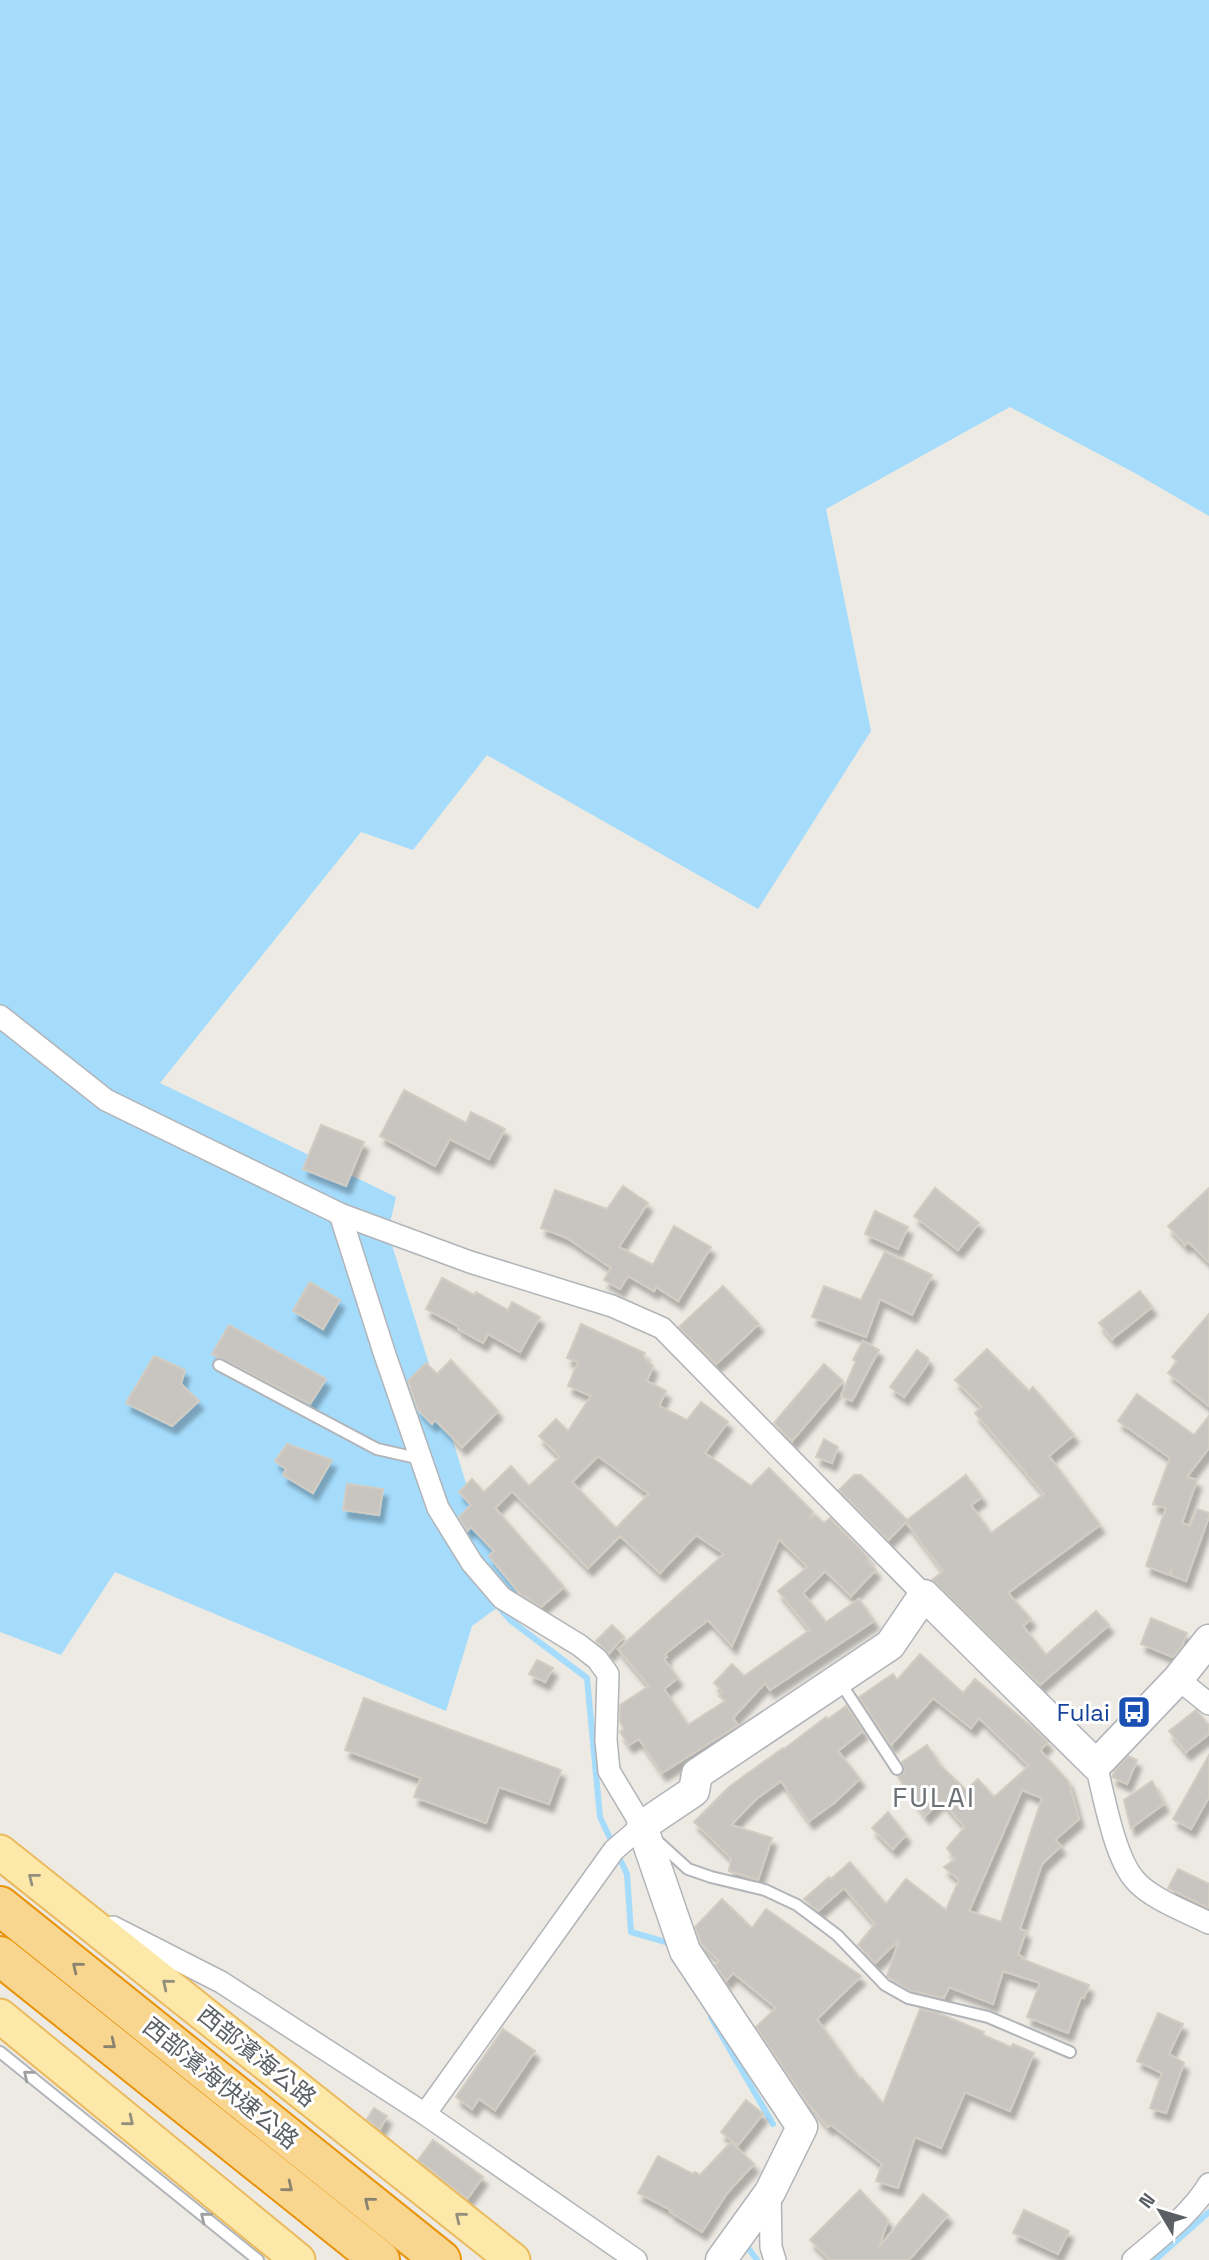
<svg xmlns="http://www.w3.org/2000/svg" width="1209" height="2260" viewBox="0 0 1209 2260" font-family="'Space Grotesk','Noto Sans TC',sans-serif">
  <defs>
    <filter id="shadow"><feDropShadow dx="4.5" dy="8" stdDeviation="2" flood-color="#0004"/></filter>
  </defs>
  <rect width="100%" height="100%" fill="#edeae3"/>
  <polygon fill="#a5dcfc" points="0,0 1209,0 1209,516 1133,472 1010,407 826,509 871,731 758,909 487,755 413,850 361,832 160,1083 396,1197 388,1232 470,1496 533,1582 472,1626 446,1711 115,1572 61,1655 0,1632"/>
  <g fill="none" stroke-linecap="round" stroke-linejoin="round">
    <g stroke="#a5dcfc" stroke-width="6">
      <polyline points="498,1606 510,1620 587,1678 600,1817 627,1874 631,1932 669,1943 671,1947"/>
      <polyline points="711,2017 773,2124"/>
      <polyline points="746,2245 757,2260"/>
      <polyline points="1155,2260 1209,2212"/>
    </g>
  </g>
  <g fill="#c8c5c0" stroke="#d2ccc2" stroke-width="2" fill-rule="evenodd" filter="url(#shadow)">
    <polygon points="404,1090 466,1123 471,1112 505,1129 489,1159 450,1139 435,1166 380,1136"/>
    <polygon points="321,1125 364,1142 346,1186 303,1169"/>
    <polygon points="623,1186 648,1203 619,1247 653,1265 674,1226 711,1247 678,1301 656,1287 654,1291 628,1276 620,1289 604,1280 611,1268 567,1238 541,1228 555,1190 607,1209"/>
    <polygon points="935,1188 979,1223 958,1250 914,1216"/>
    <polygon points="1209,1188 1209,1262 1188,1242 1185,1245 1168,1226"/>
    <polygon points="875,1211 908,1227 898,1249 865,1234"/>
    <polygon points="885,1252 932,1275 912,1315 880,1299 866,1337 812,1317 824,1286 861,1300"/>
    <polygon points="442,1278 474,1295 476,1292 508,1310 512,1302 540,1317 520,1352 488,1334 483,1343 458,1329 458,1326 426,1309"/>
    <polygon points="310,1282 340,1300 323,1329 293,1311"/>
    <polygon points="723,1286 759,1324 716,1364 679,1327"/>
    <polygon points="1140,1291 1152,1307 1112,1339 1099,1323"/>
    <polygon points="1209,1314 1209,1406 1168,1373 1177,1361 1172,1357"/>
    <path d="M581 1324 645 1353 643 1357 653 1366 647 1381 666 1391 659 1406 687 1420 701 1402 728 1422 705 1453 751 1486 769 1468 813 1512 810 1519 815 1515 824 1523 830 1518 869 1558 867 1561 876 1570 851 1596 825 1571 803 1593 826 1622 859 1599 874 1621 770 1690 765 1683 733 1718 738 1725 662 1773 639 1739 629 1745 620 1732 624 1729 620 1722V1705L649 1686 618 1649 724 1554 696 1535 660 1573 620 1536 588 1568 512 1491 495 1508 564 1587 541 1607 519 1593 489 1556 494 1551 471 1527 467 1531 459 1517 471 1505 459 1492 472 1479 484 1492 511 1466 529 1486 560 1457 539 1436 556 1419 568 1431 591 1396 568 1386 578 1362 567 1358ZM598 1456 649 1494 616 1528 572 1482ZM779 1539 808 1567 778 1591 810 1630 744 1676 732 1664 714 1683 723 1691 719 1696 725 1701 688 1725 664 1689 678 1678 664 1659 667 1657 665 1654 708 1620 732 1646Z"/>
    <polygon points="229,1325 326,1379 310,1404 212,1354"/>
    <polygon points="863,1341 879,1350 852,1401 841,1396 856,1361 853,1360"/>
    <polygon points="987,1349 1029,1391 1033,1387 1074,1435 1049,1456 1100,1525 1008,1593 1031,1619 1023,1626 1046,1655 1096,1611 1109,1625 1040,1685 932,1580 943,1571 906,1522 888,1540 839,1490 854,1475 861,1475 907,1520 966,1475 982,1497 971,1505 991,1533 1044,1494 975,1413 982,1407 955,1380"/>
    <polygon points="917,1350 928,1358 928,1364 904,1397 890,1387"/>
    <polygon points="154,1356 185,1370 181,1384 199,1401 172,1426 126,1403"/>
    <polygon points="451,1360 498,1411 462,1447 435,1420 432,1424 418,1410 408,1381 426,1363 437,1374"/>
    <polygon points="824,1364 843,1381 792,1441 774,1423"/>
    <polygon points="1137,1394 1194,1435 1209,1416 1209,1448 1187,1477 1197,1480 1182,1523 1190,1526 1197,1509 1209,1513 1209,1516 1186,1581 1170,1575 1172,1570 1167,1574 1146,1566 1166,1508 1153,1504 1170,1458 1118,1421"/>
    <polygon points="824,1439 838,1447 832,1463 816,1457"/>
    <polygon points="287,1444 332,1460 313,1493 283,1475 286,1469 275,1461"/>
    <polygon points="347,1484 383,1489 379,1515 343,1510"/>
    <polygon points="1151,1618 1187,1633 1182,1646 1173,1657 1141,1644"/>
    <polygon points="612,1625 624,1637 609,1653 596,1641"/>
    <path d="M920 1654 963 1693 975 1679 1032 1727 1048 1742 1040 1750 1068 1781 1079 1819 1055 1840 1061 1846 1042 1864 1020 1929 1026 1931 1018 1955 1023 1957 1022 1959 1089 1985 1084 1998 1081 1997 1068 2033 1027 2017 1040 1983 1003 1971 993 2004 949 1987 944 1998 911 1991 887 1976 899 1940 875 1963 858 1945 875 1924 844 1888 818 1911 804 1899 829 1877 831 1879 850 1862 886 1904 906 1879 946 1910 959 1880 944 1867 955 1859 947 1848 965 1827 941 1800 925 1816 898 1777 904 1772 902 1762 927 1745 941 1766 966 1790 978 1779 994 1797 1029 1766 979 1718 971 1728 933 1698 891 1745 859 1697 893 1674 897 1680ZM1022 1790 1042 1798 1001 1922 969 1911Z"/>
    <polygon points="537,1660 553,1668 545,1682 529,1674"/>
    <polygon points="364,1698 561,1770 549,1804 499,1787 486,1823 414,1797 421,1778 345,1750"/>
    <polygon points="846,1706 863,1731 838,1751 860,1779 834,1803 809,1821 781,1781 756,1799 731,1825 772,1838 758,1880 729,1871 731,1858 694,1822 730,1786 783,1748 784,1749 826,1717 828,1719"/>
    <polygon points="1196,1710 1209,1725 1209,1734 1186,1752 1169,1731"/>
    <polygon points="1209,1755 1209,1797 1191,1829 1173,1819"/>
    <polygon points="1128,1756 1137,1760 1127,1784 1112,1777 1115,1770"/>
    <polygon points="1152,1781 1164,1804 1131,1828 1124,1800"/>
    <polygon points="888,1812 906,1835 893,1849 872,1828"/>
    <polygon points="1178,1869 1209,1884 1209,1908 1168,1888"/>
    <polygon points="722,1899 752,1928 766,1909 861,1976 817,2019 860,2079 862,2078 883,2104 920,2009 938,2013 984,2032 983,2035 1011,2047 1013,2044 1034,2053 1010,2111 965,2092 941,2148 915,2137 898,2188 876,2181 882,2164 831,2125 828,2127 806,2101 756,2027 776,2008 733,1973 726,1981 715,1965 719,1961 701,1943 695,1927"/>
    <polygon points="1158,2013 1183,2024 1169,2054 1184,2063 1166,2113 1150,2108 1162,2073 1137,2061"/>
    <polygon points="503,2029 535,2051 495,2110 479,2099 472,2109 456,2097"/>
    <polygon points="746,2100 763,2114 738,2145 721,2132"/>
    <polygon points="374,2108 387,2116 380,2129 367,2119"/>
    <polygon points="433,2140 483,2177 467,2199 418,2160"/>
    <polygon points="731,2142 754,2164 727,2193 702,2232 670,2212 671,2210 638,2193 658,2156 693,2174 695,2172 700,2175"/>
    <polygon points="860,2190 888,2220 879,2247 923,2194 948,2215 909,2260 830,2260 810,2240"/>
    <polygon points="1024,2210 1069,2231 1058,2254 1013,2233"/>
  </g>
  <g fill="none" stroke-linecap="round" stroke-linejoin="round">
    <defs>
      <g id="lane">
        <polyline points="219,1365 377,1449 421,1459"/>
        <polyline points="840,1682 897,1769"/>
        <polyline points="656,1840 688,1869 711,1877 765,1890 797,1905 837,1935 885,1985 908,1998 988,2017 1070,2052"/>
        <polyline points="0,2052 258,2260"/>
      </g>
      <g id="street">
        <polyline points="0,1016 106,1100 340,1214 470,1262 612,1306 662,1328 924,1595"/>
        <polyline points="340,1214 385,1355 438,1508 472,1563 502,1598 579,1645 597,1659 608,1674 606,1740 609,1771 642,1826 614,1850 425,2114"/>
        <polyline points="1178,1679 1209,1704"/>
        <path d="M1096 1765C1104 1796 1114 1855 1134 1879 1149 1898 1187 1912 1209 1923"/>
        <polyline points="113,1927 221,1982 425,2114 636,2260"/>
        <polyline points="770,2192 771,2247 775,2260"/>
        <path d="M1133 2260C1160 2237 1191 2214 1209 2184"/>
      </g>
      <polyline id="secondary" points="721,2260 770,2192 802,2127 685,1951 642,1826 694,1791 697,1774 890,1645 924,1595 1096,1765 1178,1679 1209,1640"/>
      <g id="primary">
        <polyline points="0,1852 513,2260"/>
        <polyline points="0,2016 298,2260"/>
      </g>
      <g id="highway">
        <polyline points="0,1906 441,2260"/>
        <polyline points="0,1956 380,2260"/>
      </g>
    </defs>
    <use href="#lane" stroke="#b1b4b8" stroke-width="14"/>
    <use href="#street" stroke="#b1b4b8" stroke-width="24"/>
    <use href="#secondary" stroke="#b0b3b8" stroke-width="33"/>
    <use href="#primary" stroke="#ecba5e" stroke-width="37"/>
    <use href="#highway" stroke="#e89309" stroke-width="42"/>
    <use href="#lane" stroke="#fff" stroke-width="10"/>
    <use href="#street" stroke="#fff" stroke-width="21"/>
    <use href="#secondary" stroke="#fff" stroke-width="30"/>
    <use href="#primary" stroke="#fce9aa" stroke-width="33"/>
    <use href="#highway" stroke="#f9d68f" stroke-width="38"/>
  </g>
  <defs><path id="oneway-chevron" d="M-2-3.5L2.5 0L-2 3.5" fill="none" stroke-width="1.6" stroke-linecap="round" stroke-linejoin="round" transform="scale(1.75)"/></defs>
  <g stroke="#938f7c">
    <use href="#oneway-chevron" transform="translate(33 1878) rotate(-142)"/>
    <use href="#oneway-chevron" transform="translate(167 1984) rotate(-141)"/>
    <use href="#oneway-chevron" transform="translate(129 2121) rotate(39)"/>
    <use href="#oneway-chevron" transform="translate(460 2217) rotate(-141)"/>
  </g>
  <g stroke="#8a8370">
    <use href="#oneway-chevron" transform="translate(77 1967) rotate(-141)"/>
    <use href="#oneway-chevron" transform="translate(111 2044) rotate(39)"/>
    <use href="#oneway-chevron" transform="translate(288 2187) rotate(39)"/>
    <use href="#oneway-chevron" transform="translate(369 2202) rotate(-141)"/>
  </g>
  <g stroke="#9d9fa1">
    <use href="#oneway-chevron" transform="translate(28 2075) rotate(-141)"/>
    <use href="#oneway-chevron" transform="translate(205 2217) rotate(-141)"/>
  </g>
  <defs>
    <symbol id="bus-square" viewBox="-11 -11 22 22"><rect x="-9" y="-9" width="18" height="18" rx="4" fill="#1a4fb4" stroke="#fff"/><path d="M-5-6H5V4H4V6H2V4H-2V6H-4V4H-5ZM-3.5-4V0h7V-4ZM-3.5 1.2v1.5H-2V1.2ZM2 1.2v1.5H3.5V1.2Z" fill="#fff"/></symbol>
  </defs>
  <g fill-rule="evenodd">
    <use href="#bus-square" x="1115" y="1693" width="38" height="38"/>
  </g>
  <g text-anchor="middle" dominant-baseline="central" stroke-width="6" stroke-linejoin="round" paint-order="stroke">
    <g font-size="24" fill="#164399" stroke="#fff" text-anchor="end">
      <text x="1110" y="1712">Fulai</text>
    </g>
    <g font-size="24" fill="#5b5f63" stroke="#fff">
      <text transform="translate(257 2056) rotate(39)">西部濱海公路</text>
      <text transform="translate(221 2083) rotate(39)">西部濱海快速公路</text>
    </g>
    <g font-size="28" letter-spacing="2" fill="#6c7175" stroke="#fff">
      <text x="934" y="1797">FULAI</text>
    </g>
  </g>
  <g transform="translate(1160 2211) rotate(308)" stroke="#ffffff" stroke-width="5" paint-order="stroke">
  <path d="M0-5L12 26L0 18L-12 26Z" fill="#5b5f63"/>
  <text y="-10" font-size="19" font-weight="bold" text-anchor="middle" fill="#5b5f63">N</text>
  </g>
</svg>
